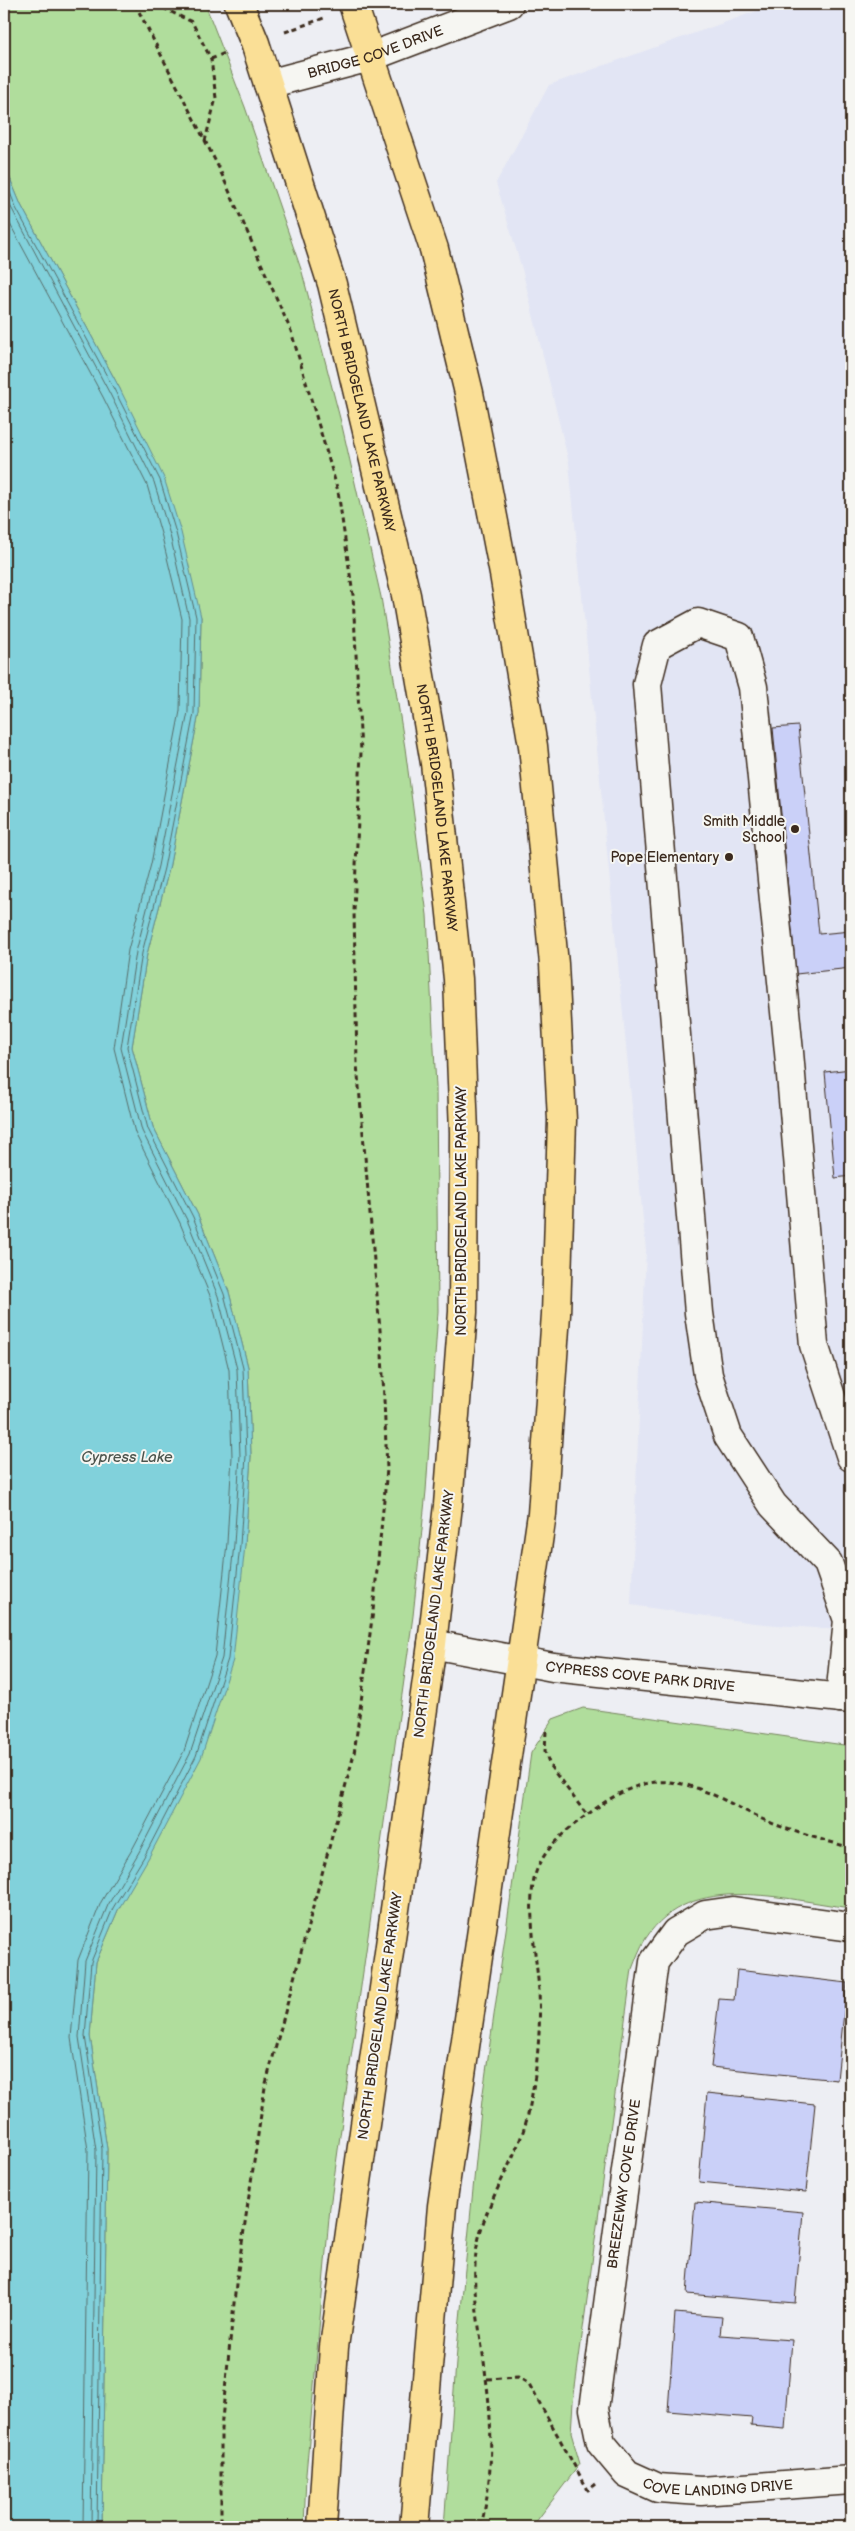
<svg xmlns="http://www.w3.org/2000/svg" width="855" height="2531" viewBox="0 0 855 2531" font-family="'Balsamiq Sans',sans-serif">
  <rect width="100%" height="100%" fill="#edeef3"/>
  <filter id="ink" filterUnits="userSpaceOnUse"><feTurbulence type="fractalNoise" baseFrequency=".02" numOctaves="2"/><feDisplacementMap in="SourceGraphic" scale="10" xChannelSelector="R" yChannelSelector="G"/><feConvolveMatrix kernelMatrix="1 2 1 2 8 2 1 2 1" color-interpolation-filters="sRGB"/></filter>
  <g filter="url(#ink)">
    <polygon fill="#e2e5f4" points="776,4 851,4 851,1631 754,1623 631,1605 646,1250 569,463 522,269 496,183 549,85"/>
    <g fill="#b0dd9c" stroke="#76845d">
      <polygon points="4,4 205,4 245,107 302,272 342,426 381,597 405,748 427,915 436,1087 438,1311 426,1491 413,1616 330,2207 306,2474 304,2527 102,2527 107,2149 90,2036 96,1962 118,1910 245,1545 251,1456 248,1367 229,1292 198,1215 153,1127 132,1047 147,954 169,869 199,713 201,617 120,389 21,205 4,164"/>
      <path d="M583 1708 851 1746V1908C785 1900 691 1870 646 1938 640 1947 636 1959 632 1969L573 2402 571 2433 580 2464 532 2527H444L457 2349 482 2100 531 1753 553 1719Z"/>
    </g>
    <polygon fill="#81d1db" stroke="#658e8f" points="4,164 21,205 120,389 164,478 181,532 201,617 199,713 169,869 147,954 132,1047 153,1127 198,1215 229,1292 248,1367 251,1456 245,1545 233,1660 201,1758 149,1857 118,1910 96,1962 90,2036 107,2149 102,2527 4,2527"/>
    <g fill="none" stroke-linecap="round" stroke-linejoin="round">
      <g stroke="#576d6a" stroke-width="1">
        <polyline points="4,177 16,208 115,391 160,480 176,533 196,617 194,713 164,868 142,953 127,1047 148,1129 193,1217 224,1294 243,1368 246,1456 240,1545 228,1659 196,1756 145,1855 113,1908 91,1962 85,2036 102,2149 97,2527"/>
        <polyline points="4,194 110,394 154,482 170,535 189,618 188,712 158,866 136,952 121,1048 142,1131 187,1220 218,1296 237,1369 240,1456 234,1544 222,1658 190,1754 139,1852 108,1905 85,1961 79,2037 96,2150 91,2527"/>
        <polyline points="4,213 103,397 147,485 162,537 182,619 180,711 151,864 128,950 114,1048 135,1133 180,1223 211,1298 229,1370 232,1456 227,1543 215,1656 184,1751 133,1848 101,1902 78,1960 71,2038 88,2150 83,2527"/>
      </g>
    </g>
    <g fill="#cad0f8" stroke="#3b2a1e">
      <polygon points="798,726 819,934 851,931 851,968 796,974 773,728"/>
      <polygon points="851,1069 851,1176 835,1178 825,1072"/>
      <polygon points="737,1970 847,1983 837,2080 711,2067 719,1999 734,2000"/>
      <polygon points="707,2093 815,2104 806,2192 699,2182"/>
      <polygon points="695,2202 803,2212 795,2303 687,2294"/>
      <polygon points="675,2313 722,2317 720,2335 792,2340 785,2429 751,2426 752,2418 668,2411"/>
    </g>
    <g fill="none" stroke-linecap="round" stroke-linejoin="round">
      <defs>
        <g id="minor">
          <path id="s1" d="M268 84 370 57 509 4"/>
          <path id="s2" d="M432 1644 553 1667 851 1699"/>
          <polyline points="840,1698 848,1620 828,1563 773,1505 728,1436 708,1375 699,1313 647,684 657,645 698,623 739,637 753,687 789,1052 814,1345 851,1457"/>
          <path id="s3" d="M851 1927 733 1911 705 1915 676 1932 654 1962 594 2409 601 2443 627 2474 658 2488 701 2491 851 2480"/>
        </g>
        <g id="major">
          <path id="s4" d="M239 4 255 43 332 284 406 595 435 763 458 979 464 1132 463 1312 448 1505 432 1644 334 2347 322 2527"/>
          <polyline points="353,4 434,249 469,393 504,574 533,746 554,964 562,1120 556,1314 542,1514 442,2206 414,2527"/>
        </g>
      </defs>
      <use href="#minor" stroke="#3b2a1e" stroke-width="31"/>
      <use href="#major" stroke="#3b2a1e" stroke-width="31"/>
      <g stroke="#3b2a1e" stroke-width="3" stroke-dasharray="5 4" stroke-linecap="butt">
        <polyline points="135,4 219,168 291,331 338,491 353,595 361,752 354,911 357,1064 382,1353 387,1469 373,1611 354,1754 265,2087 236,2284 221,2429 221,2527"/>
        <polyline points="155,4 192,22 211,59 216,98 205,141"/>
        <polyline points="285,32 324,18"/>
        <polyline points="211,59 225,53"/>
        <polyline points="546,1731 545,1751 550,1766 587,1815"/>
        <polyline points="487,2379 518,2377 529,2384 588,2490 595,2484"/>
        <path d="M481 2527C493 2477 493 2429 486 2378 482 2340 473 2303 475 2265 477 2208 518 2164 529 2110 537 2071 541 2031 539 1991 537 1958 524 1897 538 1867 549 1843 570 1827 591 1812 611 1797 631 1785 656 1782 694 1779 729 1804 762 1819 791 1832 821 1839 851 1848"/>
      </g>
      <use href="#minor" stroke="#f6f6f2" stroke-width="28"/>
      <use href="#major" stroke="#fadf96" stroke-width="28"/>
    </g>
  </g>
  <g fill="#3b2a1e" stroke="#f6f6f2" stroke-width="2">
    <circle cx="795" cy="829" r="5"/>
    <circle cx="729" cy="857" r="5"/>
  </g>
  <g text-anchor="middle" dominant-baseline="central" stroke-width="4" stroke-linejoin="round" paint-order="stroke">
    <g font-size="14" fill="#3b2a1e" stroke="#f6f6f2">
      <text stroke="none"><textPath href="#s1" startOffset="112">BRIDGE COVE DRIVE</textPath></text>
      <text stroke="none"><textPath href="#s4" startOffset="425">NORTH BRIDGELAND LAKE PARKWAY</textPath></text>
      <text stroke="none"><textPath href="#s4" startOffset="830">NORTH BRIDGELAND LAKE PARKWAY</textPath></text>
      <text transform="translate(461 1211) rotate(-90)">NORTH BRIDGELAND LAKE PARKWAY</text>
      <text transform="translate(434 1614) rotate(-83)">NORTH BRIDGELAND LAKE PARKWAY</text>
      <text stroke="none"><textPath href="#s2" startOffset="211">CYPRESS COVE PARK DRIVE</textPath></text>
      <text transform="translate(380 2016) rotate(-82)">NORTH BRIDGELAND LAKE PARKWAY</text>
      <text transform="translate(624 2184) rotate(-82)">BREEZEWAY COVE DRIVE</text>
      <text stroke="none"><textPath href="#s3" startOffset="838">COVE LANDING DRIVE</textPath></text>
    </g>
    <g font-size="14" fill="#3b2a1e" stroke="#f6f6f2" text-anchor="end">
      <text x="785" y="821">Smith Middle<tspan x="785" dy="16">School</tspan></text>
      <text x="719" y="857">Pope Elementary</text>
    </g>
    <g font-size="15" font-style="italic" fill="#4c544d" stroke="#f6f6f2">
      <text x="127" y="1457">Cypress Lake</text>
    </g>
  </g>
  <rect width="855" height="2531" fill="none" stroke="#f6f6f2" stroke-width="20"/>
  <rect x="10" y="10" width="835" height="2511" fill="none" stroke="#3b2a1e" stroke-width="2" filter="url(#ink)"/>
</svg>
